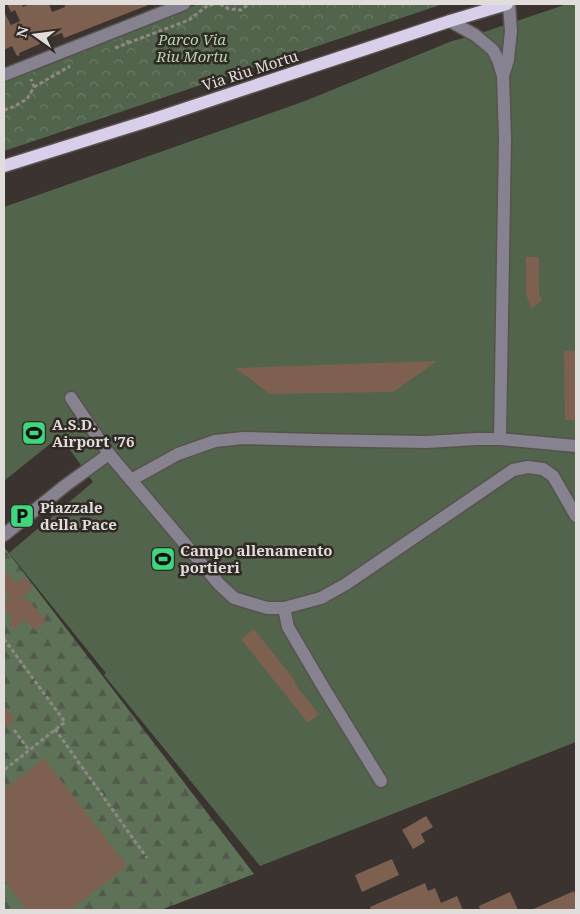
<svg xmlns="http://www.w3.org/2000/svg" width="580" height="914" viewBox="0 0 580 914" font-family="'Noto Serif',serif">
  <defs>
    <pattern id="forest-firs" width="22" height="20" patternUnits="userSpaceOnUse" patternTransform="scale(1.25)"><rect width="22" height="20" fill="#5e7258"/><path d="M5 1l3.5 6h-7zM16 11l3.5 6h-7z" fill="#515a4c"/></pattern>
    <pattern id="park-crowns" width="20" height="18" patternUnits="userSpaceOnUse" patternTransform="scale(1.25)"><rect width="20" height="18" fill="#52644c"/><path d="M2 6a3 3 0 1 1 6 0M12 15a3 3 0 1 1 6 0" fill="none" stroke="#6b7a65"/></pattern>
  </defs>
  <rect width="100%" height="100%" fill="#3a332f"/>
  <polygon fill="url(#forest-firs)" points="4,547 254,874 161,910 4,910"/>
  <polygon fill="url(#park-crowns)" points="198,4 443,4 4,151 4,75"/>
  <polygon fill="#52644c" points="567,4 576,4 576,742 260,866 104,675 106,673 9,553 93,482 60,436 4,481 4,207 305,101 452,41 475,35"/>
  <g fill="#7d604f">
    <polygon points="7,4 22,4 23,7 30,4 49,4 52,12 65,7 64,4 151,4 64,38 62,33 39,41 40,44 19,53 20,55 17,56 12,46 4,50 4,12 11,25 20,21 15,10 11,12"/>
    <polygon points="526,257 539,257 539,293 542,301 531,308 526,294"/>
    <polygon points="564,351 576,351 576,420 565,420"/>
    <polygon points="437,361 393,392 270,394 235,368"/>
    <polygon points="6,572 16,583 24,577 33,588 22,597 24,600 27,598 46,621 35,630 25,619 15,629 9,624 13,620 4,608 4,603 10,598 4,591 4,573"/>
    <polygon points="254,629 296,682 294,683 319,714 308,723 241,639"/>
    <polygon points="4,706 15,720 4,728"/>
    <polygon points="44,758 127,866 70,910 27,910 4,880 4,790"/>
    <polygon points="426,816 433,827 421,834 425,842 413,849 402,830"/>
    <polygon points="392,859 399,875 362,892 355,875"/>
    <polygon points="425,883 428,891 435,888 441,903 457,896 463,910 371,910 370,907"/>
    <polygon points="574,891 576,897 576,910 531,910"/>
    <polygon points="510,892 518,910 480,910 479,906"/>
  </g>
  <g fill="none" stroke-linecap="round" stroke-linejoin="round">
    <defs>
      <g id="minor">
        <polyline points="450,21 475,35 493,50 498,60 503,76 505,138 500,439"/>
        <polyline points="4,75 184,4"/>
        <polyline points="503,76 508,60 511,31 509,4"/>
        <polyline points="71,398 109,454"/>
        <polyline points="131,480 178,454 215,441 243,438 315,440 426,442 477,439 500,439 576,446"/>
        <polyline points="4,535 66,485 109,454 219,584 234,598 267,608 284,608 321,598 346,584 513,470 528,467 543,469 553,476 576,516"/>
        <polyline points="284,608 288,627 325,690 381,781"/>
      </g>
      <polyline id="major" points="4,166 154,119 450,21 507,4"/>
    </defs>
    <use href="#minor" stroke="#58524e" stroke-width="15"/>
    <use href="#major" stroke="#58524e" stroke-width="15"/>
    <g stroke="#8d8884" stroke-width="3" stroke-dasharray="4 2.5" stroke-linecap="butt">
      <polyline points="220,4 229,9 241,10 249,4"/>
      <polyline points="128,43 189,20 207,6 215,4"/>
      <polyline points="115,48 128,43 127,39"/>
      <polyline points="34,87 70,66"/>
      <polyline points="4,110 13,107 27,99 34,87 31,79"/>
      <polyline points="4,639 65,722 4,770"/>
      <polyline points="55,729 147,858"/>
      <polyline points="14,730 29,750"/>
    </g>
    <use href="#minor" stroke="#86828f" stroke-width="12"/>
    <use href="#major" stroke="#d8cfea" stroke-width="12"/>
  </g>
  <defs>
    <symbol id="stadium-square" viewBox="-11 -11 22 22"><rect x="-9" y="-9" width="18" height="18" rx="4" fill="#3ed77d" stroke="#302925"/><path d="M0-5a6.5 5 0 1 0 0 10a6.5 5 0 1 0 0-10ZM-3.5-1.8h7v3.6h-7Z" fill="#111"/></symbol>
    <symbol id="parking-square" viewBox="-11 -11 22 22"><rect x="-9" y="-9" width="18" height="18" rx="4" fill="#3ed77d" stroke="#302925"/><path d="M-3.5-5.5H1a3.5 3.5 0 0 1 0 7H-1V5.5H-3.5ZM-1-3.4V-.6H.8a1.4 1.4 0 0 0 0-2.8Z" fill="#111"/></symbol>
  </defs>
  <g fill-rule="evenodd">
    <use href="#stadium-square" x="20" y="419" width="28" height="28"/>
    <use href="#parking-square" x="8" y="502" width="28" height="28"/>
    <use href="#stadium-square" x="149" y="545" width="28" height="28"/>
  </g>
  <g text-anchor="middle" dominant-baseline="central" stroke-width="5" stroke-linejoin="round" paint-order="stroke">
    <g font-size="15" font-style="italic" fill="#b1d7a6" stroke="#302925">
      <text x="192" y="39">Parco Via<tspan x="192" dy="17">Riu Mortu</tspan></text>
    </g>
    <g font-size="15" fill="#e1ddda" stroke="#302925">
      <text transform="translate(250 70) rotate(-18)">Via Riu Mortu</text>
    </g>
    <g font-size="15" font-weight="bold" fill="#e1ddda" stroke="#302925" text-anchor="start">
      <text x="52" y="424">A.S.D.<tspan x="52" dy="17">Airport '76</tspan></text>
      <text x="40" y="507">Piazzale<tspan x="40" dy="17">della Pace</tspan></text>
      <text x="180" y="550">Campo allenamento<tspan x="180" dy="17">portieri</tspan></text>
    </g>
  </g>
  <rect width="580" height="914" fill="none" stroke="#e1ddda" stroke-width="10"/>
  <g transform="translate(35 35) rotate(284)" stroke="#302925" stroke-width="4" paint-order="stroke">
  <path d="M0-4L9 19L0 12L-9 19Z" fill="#e1ddda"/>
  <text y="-8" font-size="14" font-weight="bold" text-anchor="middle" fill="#e1ddda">N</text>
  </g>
</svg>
